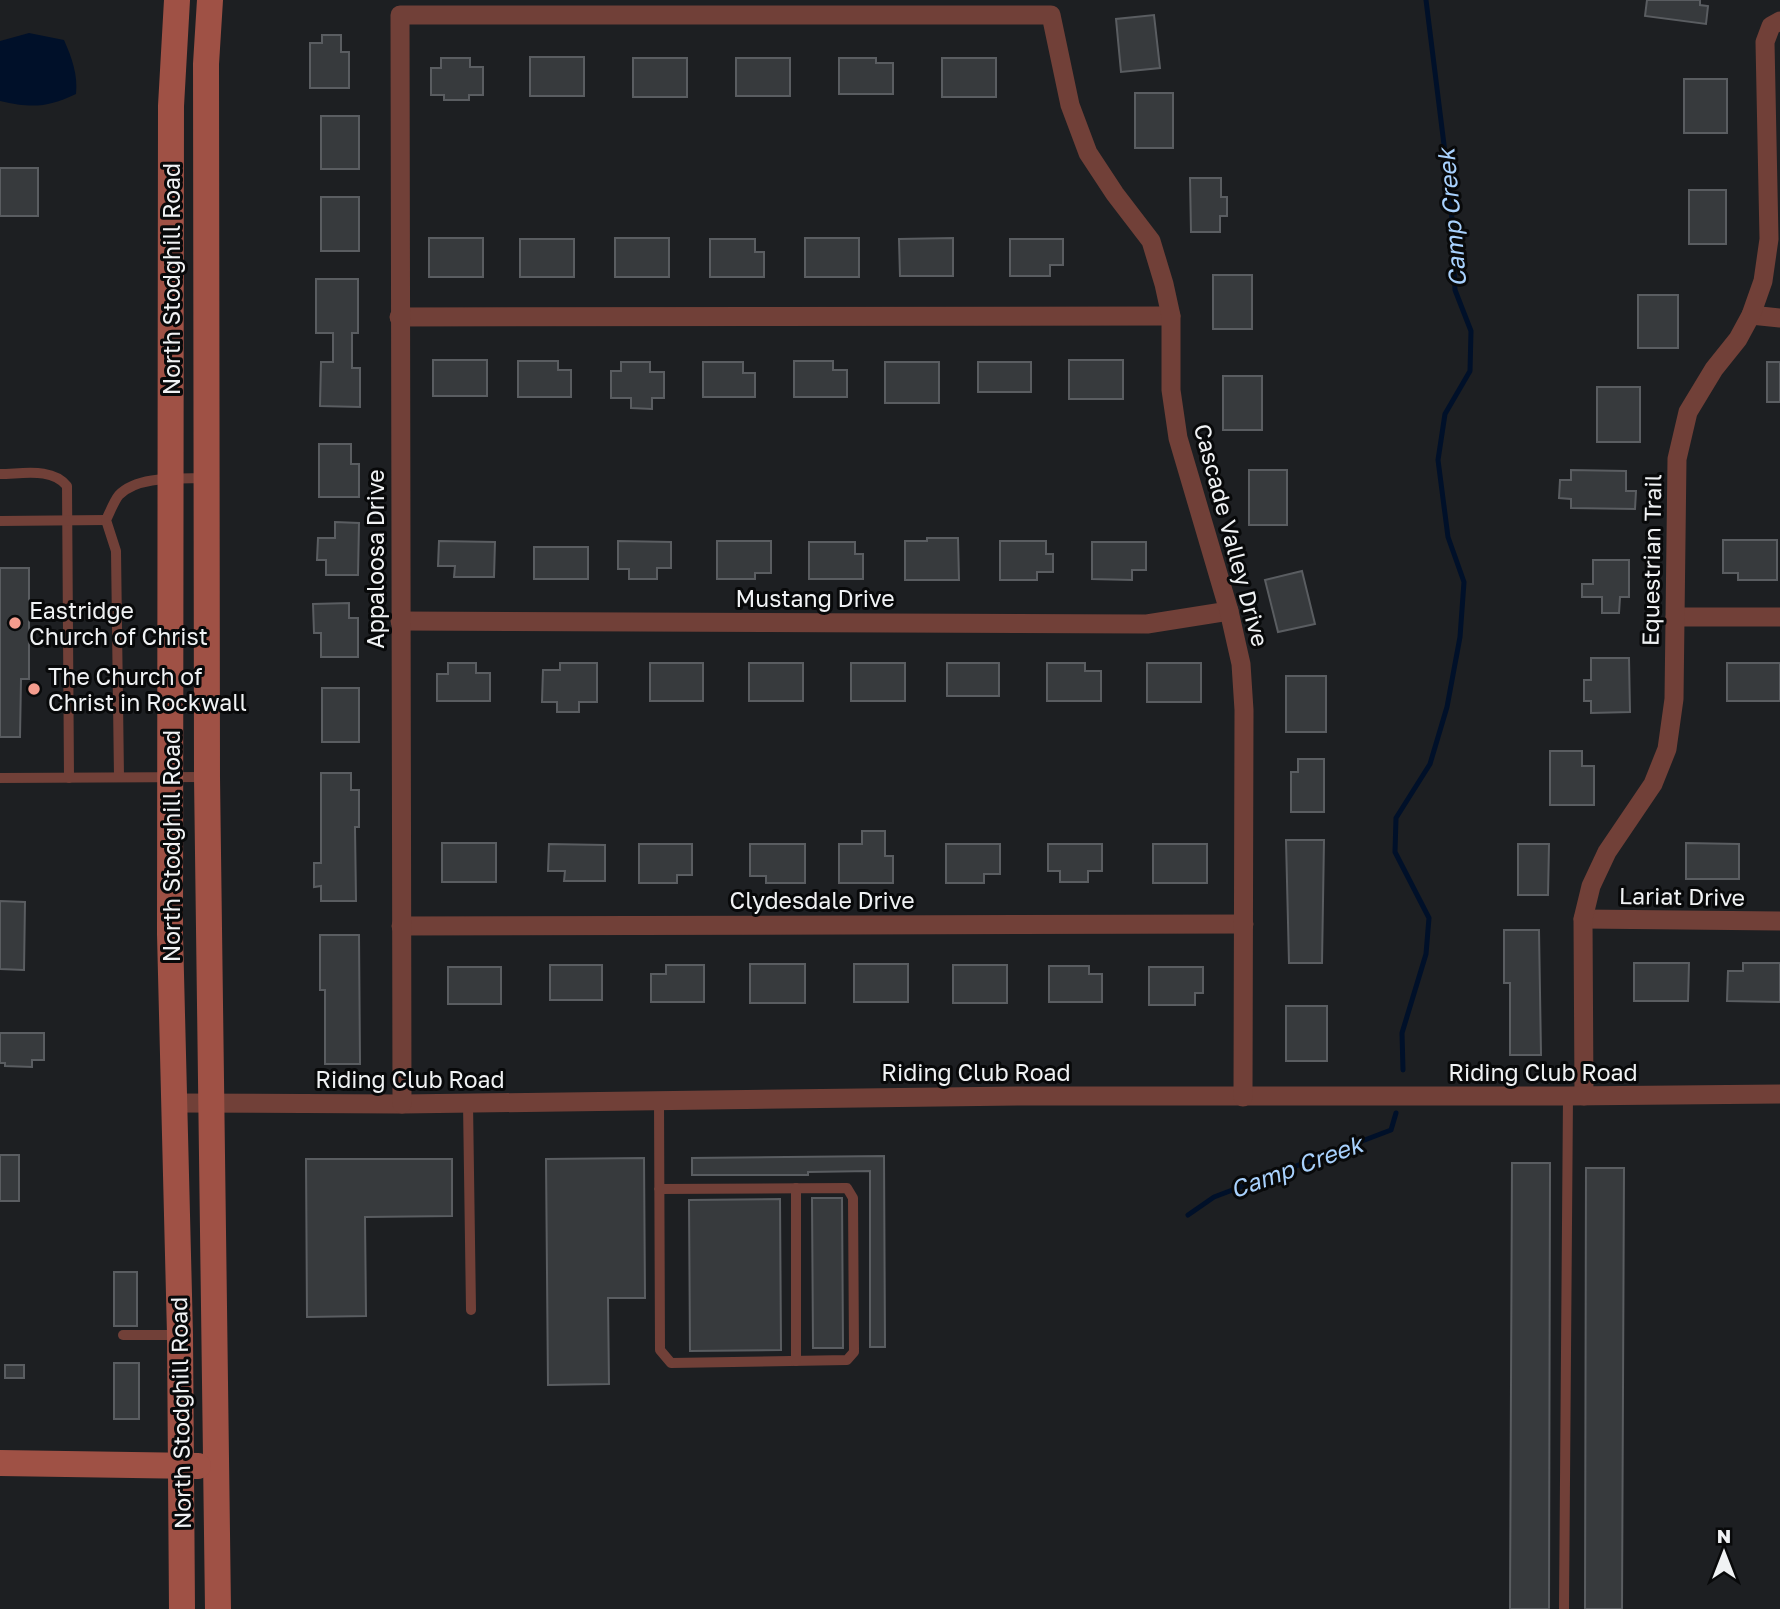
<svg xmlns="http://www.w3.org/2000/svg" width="1780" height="1609" viewBox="0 0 1780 1609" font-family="'Golos Text',sans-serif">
  <rect width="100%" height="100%" fill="#1d1f22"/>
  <path fill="#001029" d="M29 33 64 40C72 58 78 75 76 94 47 108 31 108 0 101V41Z"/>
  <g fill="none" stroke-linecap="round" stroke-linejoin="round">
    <g stroke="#001029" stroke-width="5">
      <polyline points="1403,1070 1402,1033 1426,954 1429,918 1395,852 1396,818 1430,764 1447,707 1460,637 1464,582 1448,537 1438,460 1445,414 1470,371 1471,331 1455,290 1451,201 1426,0"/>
      <polyline points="1188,1215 1214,1197 1391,1130 1396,1113"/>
    </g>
  </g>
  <g fill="#373a3d" stroke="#5a5d61" stroke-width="2">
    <polygon points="1647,0 1700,0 1700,5 1708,6 1706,24 1645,16"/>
    <polygon points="1154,15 1160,68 1121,72 1116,19"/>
    <polygon points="322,35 341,35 341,52 349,52 349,88 310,88 310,43 322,43"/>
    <rect x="530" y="57" width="54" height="39"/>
    <polygon points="441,58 470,58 470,67 483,67 483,95 469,95 469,100 444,100 444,95 431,95 431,68 441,68"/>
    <rect x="633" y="58" width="54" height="39"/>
    <rect x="736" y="58" width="54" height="38"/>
    <polygon points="839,58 876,58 876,63 893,63 893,94 839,94"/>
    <rect x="942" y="58" width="54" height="39"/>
    <rect x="1684" y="79" width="43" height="54"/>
    <rect x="1135" y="93" width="38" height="55"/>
    <rect x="321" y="116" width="38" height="53"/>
    <rect x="0" y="168" width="38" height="48"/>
    <polygon points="1190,178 1221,178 1221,197 1227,197 1227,216 1220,216 1220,232 1191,232"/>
    <rect x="1689" y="190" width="37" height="54"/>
    <rect x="321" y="197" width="38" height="54"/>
    <rect x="429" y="238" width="54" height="39"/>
    <rect x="615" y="238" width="54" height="39"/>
    <rect x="805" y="238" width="54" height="39"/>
    <polygon points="953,238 953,276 900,276 899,239"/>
    <rect x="520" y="239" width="54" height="38"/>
    <polygon points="710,239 755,239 755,252 764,252 764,277 710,277"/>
    <polygon points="1010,239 1063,239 1063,265 1050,265 1050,276 1010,276"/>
    <rect x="1213" y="275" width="39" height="54"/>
    <polygon points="316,279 358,279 358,333 352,333 352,368 360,368 360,407 320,406 321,362 333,362 333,333 316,333"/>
    <rect x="1638" y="295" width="40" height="53"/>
    <rect x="433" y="360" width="54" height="36"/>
    <rect x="1069" y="360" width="54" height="39"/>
    <polygon points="518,361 558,361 558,370 571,370 571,397 518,397"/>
    <polygon points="794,361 833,361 833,370 847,370 847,397 794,397"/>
    <polygon points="621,362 650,362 650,372 664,372 664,398 652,398 652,409 631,408 631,398 611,398 611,371 621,371"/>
    <polygon points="703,362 743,362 743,373 755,373 755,397 703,397"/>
    <rect x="885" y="362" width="54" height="41"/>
    <rect x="978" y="362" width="53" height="30"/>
    <rect x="1767" y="362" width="13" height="40"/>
    <rect x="1223" y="376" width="39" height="54"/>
    <rect x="1597" y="387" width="43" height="55"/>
    <polygon points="319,444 351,444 351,464 359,464 359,497 319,497"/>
    <rect x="1249" y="470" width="38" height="55"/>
    <polygon points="1571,470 1626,471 1626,491 1636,491 1635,509 1571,508 1571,499 1559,498 1560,480 1571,480"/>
    <polygon points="335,522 359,523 358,575 326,575 326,560 317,560 318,538 335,538"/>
    <polygon points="927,538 958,538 959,580 905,580 905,541 927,541"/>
    <polygon points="1723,540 1777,540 1777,580 1738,580 1738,573 1723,573"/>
    <polygon points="439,541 495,542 494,577 454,577 455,566 438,566"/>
    <polygon points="618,541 671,542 671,568 657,568 657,579 629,579 629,569 618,569"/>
    <polygon points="717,541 771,541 771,573 755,573 755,579 717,579"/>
    <polygon points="1000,541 1046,541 1046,554 1053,554 1053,572 1037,572 1037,580 1000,580"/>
    <polygon points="809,542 855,542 855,554 863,554 863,579 809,579"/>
    <polygon points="1092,542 1146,542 1146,570 1132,570 1132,580 1092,579"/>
    <rect x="534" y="547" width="54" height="32"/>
    <polygon points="1593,560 1629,560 1629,597 1620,597 1619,613 1602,613 1602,597 1582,597 1582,584 1593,584"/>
    <polygon points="0,568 29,568 29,679 21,679 20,737 0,737"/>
    <polygon points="1302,571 1315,624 1278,632 1265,580"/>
    <polygon points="349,603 349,618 358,618 358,657 321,657 321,633 314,633 313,604"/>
    <polygon points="1591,658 1629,658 1630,712 1591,713 1591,701 1584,701 1584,680 1591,680"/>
    <polygon points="448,663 476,663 476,673 490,673 490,701 437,701 437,674 448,674"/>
    <polygon points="560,663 597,663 597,702 579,702 579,712 557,712 557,702 542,702 543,670 560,670"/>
    <rect x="650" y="663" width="53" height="38"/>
    <rect x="749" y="663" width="54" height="38"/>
    <rect x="851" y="663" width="54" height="38"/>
    <rect x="947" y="663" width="52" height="33"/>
    <polygon points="1047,663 1085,663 1085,671 1101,671 1101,701 1047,701"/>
    <rect x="1147" y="663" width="54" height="39"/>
    <rect x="1727" y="663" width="53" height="38"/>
    <rect x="1286" y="676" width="40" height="56"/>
    <rect x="322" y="688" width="37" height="54"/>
    <polygon points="1550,751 1582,751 1582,766 1594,766 1594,805 1550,805"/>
    <polygon points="1298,759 1324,759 1324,812 1291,812 1291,772 1298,772"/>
    <polygon points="321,773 351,773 351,790 359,790 359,827 355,827 356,901 321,901 321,886 314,887 314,863 321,863"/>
    <polygon points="862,831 885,831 885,856 893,856 893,883 839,883 839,844 862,844"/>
    <polygon points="1286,840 1324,840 1322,963 1289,963"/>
    <rect x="442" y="843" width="54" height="39"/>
    <polygon points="1686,843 1739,844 1739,879 1686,879"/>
    <polygon points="549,844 605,845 605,881 564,881 565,871 548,871"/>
    <polygon points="639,844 692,844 692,875 677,875 677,883 639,883"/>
    <polygon points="750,844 805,844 805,883 766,883 766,876 750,876"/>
    <polygon points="946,844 1000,844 1000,874 984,874 984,883 946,883"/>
    <polygon points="1048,844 1102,844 1102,871 1088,871 1088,882 1060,882 1060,871 1048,871"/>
    <rect x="1153" y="844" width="54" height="39"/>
    <polygon points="1518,844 1549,844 1548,895 1518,895"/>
    <polygon points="0,901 25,902 24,970 0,969"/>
    <polygon points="1504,930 1539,930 1541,1055 1510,1055 1510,983 1504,983"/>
    <polygon points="320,935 359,935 360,1064 325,1064 325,990 320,990"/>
    <polygon points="1634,963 1689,963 1688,1001 1634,1001"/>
    <polygon points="1743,963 1780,963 1780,1002 1727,1001 1728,971 1743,971"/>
    <rect x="750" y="964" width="55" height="39"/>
    <rect x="854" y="964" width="54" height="38"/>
    <rect x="550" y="965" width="52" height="35"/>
    <polygon points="666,965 704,965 704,1002 651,1002 651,974 666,974"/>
    <rect x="953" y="965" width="54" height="38"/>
    <polygon points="1049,966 1089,966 1089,974 1102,974 1102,1002 1049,1002"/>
    <rect x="448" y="967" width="53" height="37"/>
    <polygon points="1149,967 1203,967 1203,993 1195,993 1195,1005 1149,1005"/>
    <rect x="1286" y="1006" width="41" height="55"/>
    <polygon points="0,1033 44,1033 44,1060 32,1060 32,1067 5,1066 5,1063 0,1063"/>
    <rect x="0" y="1155" width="19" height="46"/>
    <polygon points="884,1156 885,1347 870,1347 870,1171 808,1172 808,1175 692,1175 692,1158"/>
    <polygon points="644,1158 645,1298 608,1298 609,1384 548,1385 546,1159"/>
    <polygon points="306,1159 452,1159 452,1216 365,1217 366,1316 307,1317"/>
    <polygon points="1512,1163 1550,1163 1549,1609 1510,1609"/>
    <polygon points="1586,1168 1624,1168 1622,1609 1585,1609"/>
    <polygon points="812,1198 842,1198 843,1348 813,1348"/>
    <polygon points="780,1199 781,1350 690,1351 689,1200"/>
    <rect x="114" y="1272" width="23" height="54"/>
    <rect x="114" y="1363" width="25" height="56"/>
    <rect x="5" y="1365" width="19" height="13"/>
  </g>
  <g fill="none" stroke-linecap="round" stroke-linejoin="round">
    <g stroke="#714038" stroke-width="10">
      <path d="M0 474C22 474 52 467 67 486L69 778"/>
      <polyline points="0,521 106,520"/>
      <path d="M119 777 116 551 106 520C110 512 114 501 119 495 138 475 181 479 206 478"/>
      <polyline points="0,778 206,777"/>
      <polyline points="468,1103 471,1310"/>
      <polyline points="659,1189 847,1188 853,1198 854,1352 847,1360 671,1363 660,1350 659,1101"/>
      <polyline points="123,1335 179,1335"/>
      <polyline points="796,1361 796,1188"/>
      <polyline points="1564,1609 1568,1096"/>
    </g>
    <g stroke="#714038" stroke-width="19">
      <polyline points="1751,315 1780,318"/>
      <polyline points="399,317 1171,316"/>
      <polyline points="1675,617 1780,617"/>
      <polyline points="400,621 1147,624 1229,611"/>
      <polyline points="1583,919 1780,921"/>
      <polyline points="401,926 1244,924"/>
      <polyline points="1584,1096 1583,919 1591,886 1607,852 1653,784 1667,749 1674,699 1677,459 1688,412 1714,369 1738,339 1751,315 1763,281 1769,239 1765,42 1771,26 1780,21"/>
      <polyline points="173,1103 402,1104 1022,1096 1568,1096 1780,1094"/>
      <polyline points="402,1104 400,15 1051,15 1070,105 1088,153 1115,194 1151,241 1164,284 1171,316 1171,390 1178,438 1229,611 1241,664 1244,710 1243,1097"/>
    </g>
    <g stroke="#9f5145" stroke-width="26">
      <polyline points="177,0 171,106 170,934 180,1335 182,1609"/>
      <polyline points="210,0 206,64 207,777 218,1609"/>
      <polyline points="0,1463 198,1466"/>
    </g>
  </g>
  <g fill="#f59d8e" stroke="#08090a" stroke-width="2.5">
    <circle cx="15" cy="623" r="7"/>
    <circle cx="34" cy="689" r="7"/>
  </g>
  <g text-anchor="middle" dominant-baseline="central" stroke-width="6" stroke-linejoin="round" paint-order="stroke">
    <g font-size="23" fill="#f0f2f4" stroke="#08090a">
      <text transform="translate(171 279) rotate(-90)">North Stodghill Road</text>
      <text transform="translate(1232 535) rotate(75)">Cascade Valley Drive</text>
      <text transform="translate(375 559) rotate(-90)">Appaloosa Drive</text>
      <text transform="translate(1651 560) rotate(-89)">Equestrian Trail</text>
      <text x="815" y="598">Mustang Drive</text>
      <text transform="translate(171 846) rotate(-90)">North Stodghill Road</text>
      <text transform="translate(1682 896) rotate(1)">Lariat Drive</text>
      <text x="822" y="900">Clydesdale Drive</text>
      <text x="976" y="1072">Riding Club Road</text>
      <text x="1543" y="1072">Riding Club Road</text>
      <text x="410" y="1079">Riding Club Road</text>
      <text transform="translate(180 1413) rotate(-91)">North Stodghill Road</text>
    </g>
    <g font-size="23" fill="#f0f2f4" stroke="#08090a" text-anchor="start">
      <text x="29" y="610">Eastridge<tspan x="29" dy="26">Church of Christ</tspan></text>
      <text x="48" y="676">The Church of<tspan x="48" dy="26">Christ in Rockwall</tspan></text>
    </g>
    <g font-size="24" font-style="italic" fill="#a8d1fd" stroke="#08090a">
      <text transform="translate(1451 218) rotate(-95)">Camp Creek</text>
      <text transform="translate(1296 1166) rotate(-20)">Camp Creek</text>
    </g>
  </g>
  <g transform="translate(1724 1553)" stroke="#08090a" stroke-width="5" paint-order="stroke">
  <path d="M0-5L12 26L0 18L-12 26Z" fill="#f0f2f4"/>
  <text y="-10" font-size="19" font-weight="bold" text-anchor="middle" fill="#f0f2f4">N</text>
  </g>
</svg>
